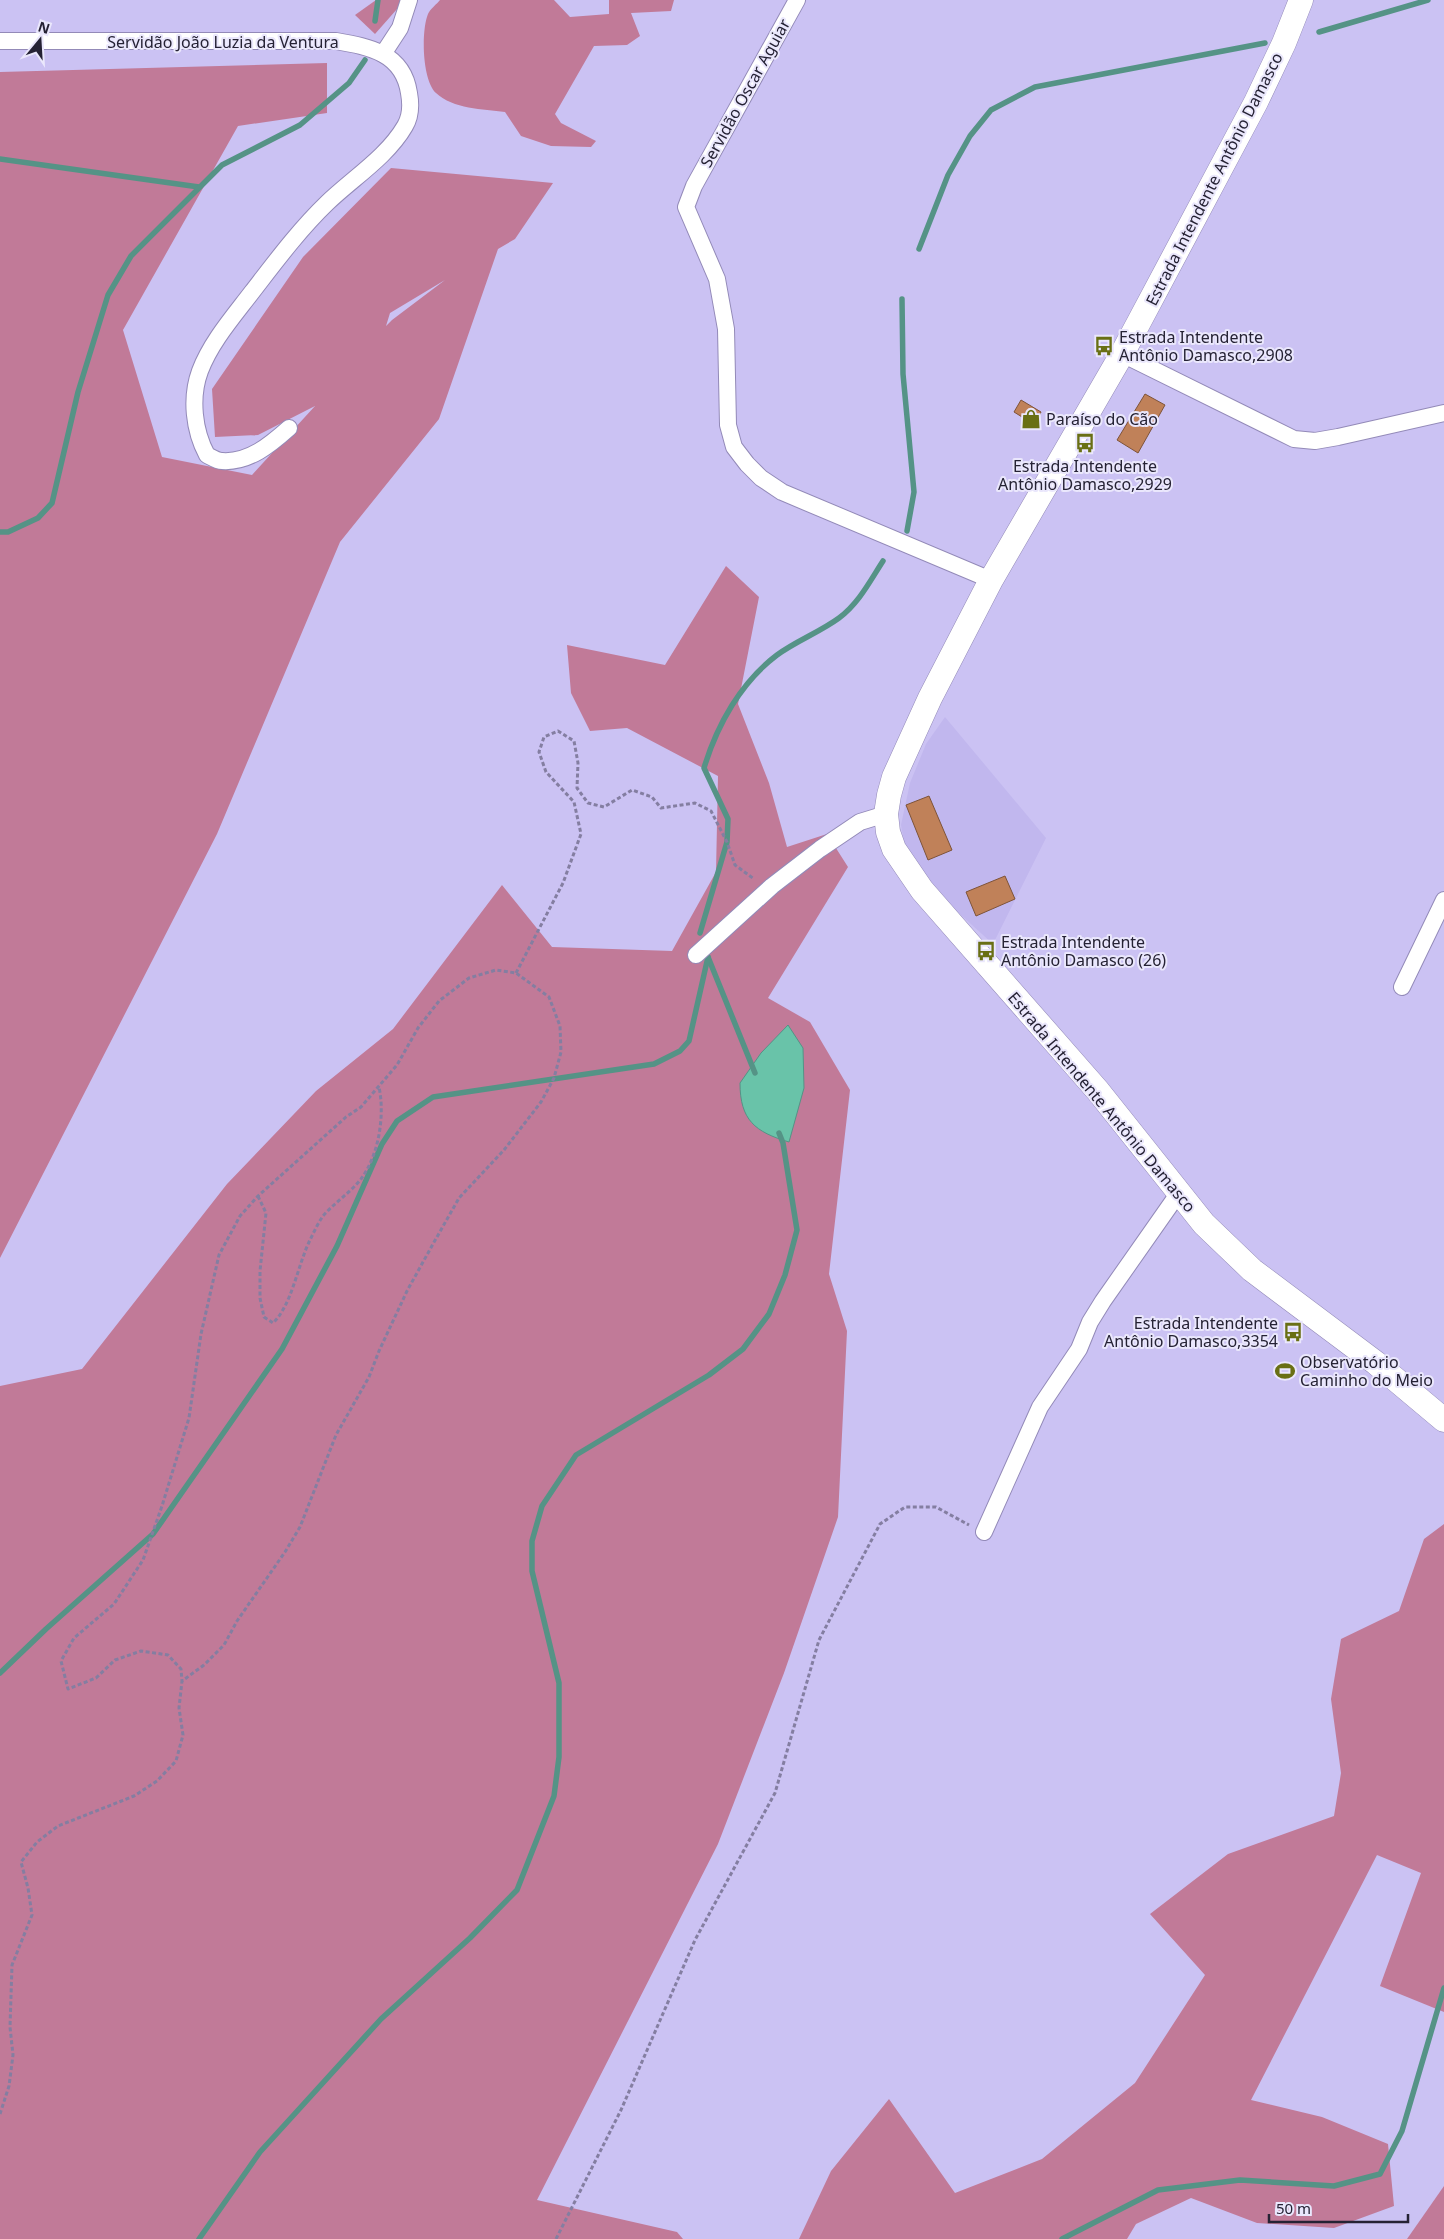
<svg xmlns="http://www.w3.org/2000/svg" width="1444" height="2239" viewBox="0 0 1444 2239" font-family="'Noto Sans',sans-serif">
  <rect width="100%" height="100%" fill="#cbc2f3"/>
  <polygon fill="#c1b7ee" points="945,717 1046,838 993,944 920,878 907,857 901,825 910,783 926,744"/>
  <g fill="#c17a98" fill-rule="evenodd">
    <polygon points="376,0 405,0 375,34 355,15"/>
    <path d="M440 0H554L570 17 609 14V0H674L671 11 631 13 640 36 627 45 594 46 555 114 561 123 596 141 591 147 551 146 521 136 505 112C483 109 453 109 436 93 422 80 421 31 428 14 430 9 437 4 440 0Z"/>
    <path d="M327 63V113L238 126 123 330 162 457 252 475 315 406 258 435 215 437 212 389 303 257 391 168 553 183 515 239 498 249 439 419 340 542 217 834 0 1258V72ZM445 280 392 320 386 326 390 313Z"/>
    <polygon points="726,566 759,597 738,704 769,783 787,847 827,834 848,867 768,998 810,1022 850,1090 829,1274 847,1331 838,1517 784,1673 718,1844 537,2200 677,2232 683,2239 0,2239 0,1386 82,1369 227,1184 316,1091 393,1029 502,885 552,947 672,951 716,872 718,776 627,728 590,731 571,693 567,645 665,665"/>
    <polygon points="1444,1524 1444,2012 1380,1986 1421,1873 1377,1855 1251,2100 1322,2117 1388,2144 1394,2206 1334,2228 1257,2223 1191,2198 1136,2224 1127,2239 799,2239 831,2171 889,2099 955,2193 1042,2159 1135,2083 1205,1975 1150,1914 1228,1854 1334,1816 1341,1773 1331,1699 1341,1639 1399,1611 1424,1539"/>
    <polygon points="1444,2186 1444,2239 1407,2239"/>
  </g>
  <path fill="#69c3a9" stroke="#559386" d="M788 1025 803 1048 804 1088 789 1142C755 1132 740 1120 740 1083L761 1053Z"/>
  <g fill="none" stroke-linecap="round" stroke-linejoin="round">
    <g stroke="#559386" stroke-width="5.5">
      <polyline points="375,21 378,0"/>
      <polyline points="1319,32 1428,0"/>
      <polyline points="0,159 199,187"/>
      <polyline points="919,249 948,175 970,136 991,110 1035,87 1265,43"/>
      <polyline points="902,299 903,374 914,492 907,531"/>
      <polyline points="0,532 8,532 38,518 52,503 78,392 108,295 131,256 222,165 300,125 349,83 365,60"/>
      <path d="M700 933 727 842 728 819 704 768C717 725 741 682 777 655 796 641 820 632 839 618 859 603 870 581 883 561"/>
      <polyline points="708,957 755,1073"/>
      <polyline points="0,1673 46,1629 153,1534 282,1349 337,1246 382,1144 397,1121 433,1097 654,1064 680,1051 689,1041 708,957"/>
      <polyline points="199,2239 260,2152 381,2019 470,1938 517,1890 554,1796 559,1757 559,1683 532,1571 532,1541 542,1506 576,1455 709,1375 743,1349 769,1314 785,1275 797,1230 783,1143 779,1133"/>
      <polyline points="1062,2239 1158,2190 1240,2180 1334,2186 1380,2174 1402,2131 1444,1988"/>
    </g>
  </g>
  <g fill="#c08159" stroke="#7e5338">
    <polygon points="1145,394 1165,405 1138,453 1117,440"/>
    <polygon points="1021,400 1041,412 1035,425 1014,412"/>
    <polygon points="929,796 952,850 928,860 906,805"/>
    <polygon points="1005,876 1015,899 976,916 966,892"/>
  </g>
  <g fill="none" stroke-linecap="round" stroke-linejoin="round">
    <defs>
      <g id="street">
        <polyline points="797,0 694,186 686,207 717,279 726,329 728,425 734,447 747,464 761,478 782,492 991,580"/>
        <path d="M0 41H336C370 47 403 53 409 93 411 104 411 116 405 126 387 157 353 178 327 203 299 230 276 261 252 292 233 317 211 342 200 371 190 398 194 431 207 455 211 457 217 461 222 461 249 463 271 444 289 428"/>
        <polyline points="383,54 400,28 409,0"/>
        <polyline points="1122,354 1294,439 1315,441 1338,437 1444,413"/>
        <polyline points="696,955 772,886 820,849 860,822 886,814"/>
        <polyline points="1402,987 1444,900"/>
        <polyline points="984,1532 1040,1407 1079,1349 1090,1322 1103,1301 1178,1194"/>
      </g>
      <polyline id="secondary" points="1301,0 1284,43 1256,102 1122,354 991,580 930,698 894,777 889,795 886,814 888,832 894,849 922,890 1098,1091 1204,1224 1252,1270 1376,1363 1444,1420"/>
    </defs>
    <use href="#street" stroke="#938ab8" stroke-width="18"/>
    <use href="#secondary" stroke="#938ab8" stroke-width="25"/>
    <g stroke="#847ea1" stroke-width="3" stroke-dasharray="4 2.5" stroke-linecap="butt">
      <polyline points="516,973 563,883 581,834 574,802 546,772 539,752 544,737 558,731 574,741 578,763 577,788 588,803 604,807 632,790 652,797 661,808 695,803 711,811 727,842 735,865 754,879"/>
      <path d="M258 1196 266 1213 260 1271V1298L264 1317 273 1323C292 1305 298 1264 310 1240 314 1232 318 1223 323 1216 334 1203 350 1193 361 1179 379 1155 385 1115 379 1087"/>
      <polyline points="0,2114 9,2086 13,2055 10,2027 12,1965 32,1915 28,1888 21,1862 37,1842 58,1826 134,1796 157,1781 176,1761 183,1735 179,1708 182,1681 204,1665 224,1645 237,1621 285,1552 300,1527 336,1435 369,1377 379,1351 407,1291 433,1244 459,1198 504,1150 541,1102 554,1078 561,1052 560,1026 549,997 516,973 496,970 469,978 439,1001 418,1028 397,1065 361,1107 346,1117 258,1196 240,1216 219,1255 201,1334 189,1418 162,1506 143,1560 114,1604 74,1638 61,1661 68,1689 96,1678 115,1660 141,1651 168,1655 181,1669 182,1681"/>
      <polyline points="556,2239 621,2110 695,1940 775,1793 819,1640 880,1524 905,1507 936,1507 969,1525"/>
    </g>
    <use href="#street" stroke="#fff" stroke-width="16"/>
    <use href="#secondary" stroke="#fff" stroke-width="24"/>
  </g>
  <defs>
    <symbol id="bus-bare" viewBox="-9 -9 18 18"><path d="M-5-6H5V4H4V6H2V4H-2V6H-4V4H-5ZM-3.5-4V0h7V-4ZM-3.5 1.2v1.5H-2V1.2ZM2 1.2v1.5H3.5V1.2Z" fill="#696f14" stroke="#eae7fc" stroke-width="2.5" paint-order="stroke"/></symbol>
    <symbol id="shop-bare" viewBox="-9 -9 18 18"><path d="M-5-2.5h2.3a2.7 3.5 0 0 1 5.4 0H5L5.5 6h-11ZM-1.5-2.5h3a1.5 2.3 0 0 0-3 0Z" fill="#696f14" stroke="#eae7fc" stroke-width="2.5" paint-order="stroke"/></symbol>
    <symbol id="stadium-bare" viewBox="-9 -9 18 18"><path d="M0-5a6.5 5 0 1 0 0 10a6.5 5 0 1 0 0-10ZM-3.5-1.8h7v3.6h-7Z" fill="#696f14" stroke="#eae7fc" stroke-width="2.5" paint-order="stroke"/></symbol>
  </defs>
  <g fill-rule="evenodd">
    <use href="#bus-bare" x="1090" y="332" width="28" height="28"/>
    <use href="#shop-bare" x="1017" y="405" width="28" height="28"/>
    <use href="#bus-bare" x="1071" y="429" width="28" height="28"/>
    <use href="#bus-bare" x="972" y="937" width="28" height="28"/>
    <use href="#bus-bare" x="1279" y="1318" width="28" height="28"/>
    <use href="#stadium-bare" x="1271" y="1357" width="28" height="28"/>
  </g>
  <g text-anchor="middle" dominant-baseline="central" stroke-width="4" stroke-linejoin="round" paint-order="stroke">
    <g font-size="16" fill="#252234" stroke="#eae7fc">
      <text x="223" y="42">Servidão João Luzia da Ventura</text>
      <text transform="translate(745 93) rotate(-61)">Servidão Oscar Aguiar</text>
      <text transform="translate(1214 179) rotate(-63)">Estrada Intendente Antônio Damasco</text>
      <text transform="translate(1102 1102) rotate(50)">Estrada Intendente Antônio Damasco</text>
    </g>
    <g font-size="16" fill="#252234" stroke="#eae7fc" text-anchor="start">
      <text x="1119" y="337">Estrada Intendente<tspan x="1119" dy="18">Antônio Damasco,2908</tspan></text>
      <text x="1046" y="419">Paraíso do Cão</text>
      <text x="1085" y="466" text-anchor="middle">Estrada Intendente<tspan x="1085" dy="18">Antônio Damasco,2929</tspan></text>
      <text x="1001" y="942">Estrada Intendente<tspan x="1001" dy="18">Antônio Damasco (26)</tspan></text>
      <text x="1278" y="1323" text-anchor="end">Estrada Intendente<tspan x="1278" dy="18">Antônio Damasco,3354</tspan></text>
      <text x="1300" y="1362">Observatório<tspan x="1300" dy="18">Caminho do Meio</tspan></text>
    </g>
  </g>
  <g transform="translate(40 40) rotate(18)" stroke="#eae7fc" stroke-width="4" paint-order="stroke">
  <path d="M0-4L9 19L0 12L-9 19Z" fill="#252234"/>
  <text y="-8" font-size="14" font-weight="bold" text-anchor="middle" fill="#252234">N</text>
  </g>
  <path d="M1269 2214v8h139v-8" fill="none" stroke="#252234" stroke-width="2.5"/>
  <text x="1276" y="2214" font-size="15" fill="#252234" stroke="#eae7fc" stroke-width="4" paint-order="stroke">50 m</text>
</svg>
